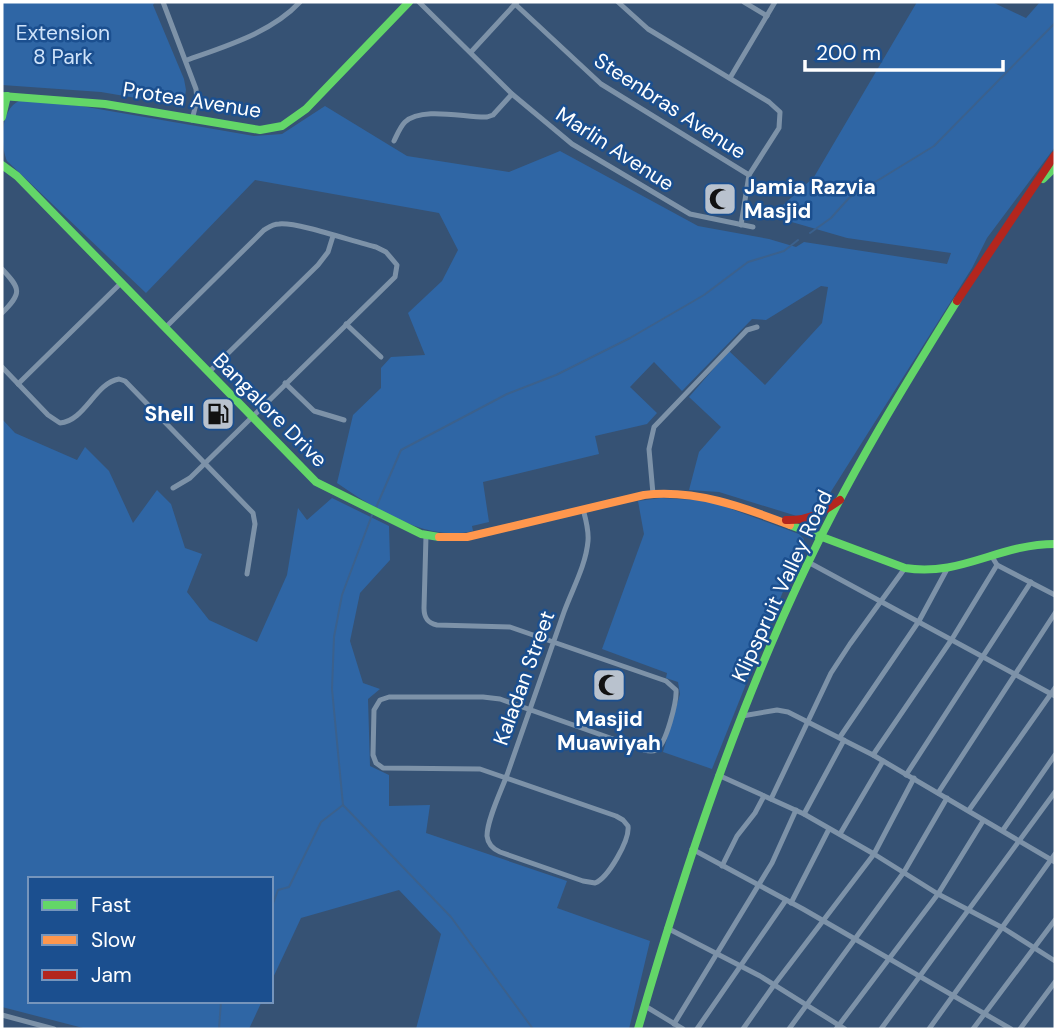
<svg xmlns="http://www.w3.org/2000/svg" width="1057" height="1031" viewBox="0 0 1057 1031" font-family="'DM Sans',sans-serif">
  <rect width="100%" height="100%" fill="#365274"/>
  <g fill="#2f66a5">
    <polygon points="2,2 155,2 153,5 184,79 186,90 183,106 101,92 2,85"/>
    <path d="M917 2H992L1026 18 1040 2H1055V147L987 238 972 268 820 509 816 513 800 517 719 492 689 490 699 452 721 427 689 397 729 351 765 385 822 323 828 287 821 286 766 320 752 319 682 391 654 362 630 387 657 413 647 424 595 436 599 454 483 482 489 522 472 526 473 531C426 542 375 509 337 483L353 415 381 388V368L391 357 425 355 408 313 442 281 458 250 439 213 255 180 146 293 7 161C0 144 0 106 22 100L81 106 254 136 282 134 325 106 407 156 509 172 560 151 698 226 769 239 796 247 804 242 947 264 951 253 847 238 771 216 814 177Z"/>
    <polygon points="2,419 15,433 77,460 85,447 109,471 133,523 157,490 171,504 185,548 202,554 187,592 209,620 257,642 287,575 298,508 307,520 332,498 389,526 390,560 360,593 350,641 363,683 380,689 368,699 370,766 389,775 389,806 430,805 426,833 567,881 557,908 650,941 629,1029 416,1029 441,934 399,890 301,918 271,982 271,879 30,879 30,1001 262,1001 249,1029 87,1029 2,1007"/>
    <polygon points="661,498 695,500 715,503 799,534 804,539 712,769 663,752 680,694 678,682 666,678 667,673 602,649 644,534 638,501"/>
  </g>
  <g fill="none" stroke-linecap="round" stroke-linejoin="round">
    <g stroke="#3b618d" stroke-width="2">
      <polyline points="810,233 831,218 849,198 934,146 1055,23"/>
      <polyline points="375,510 401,450 507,394 556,375 630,338 704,295 748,262 784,251 798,240"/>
      <polyline points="372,515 342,595 334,637 332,689 343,805 451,917 533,1029"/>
      <polyline points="271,909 278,890 289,887 321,822 343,805"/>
      <polyline points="219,1029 221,1001"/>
    </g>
    <g stroke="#7d92a8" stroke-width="5">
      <polyline points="163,2 196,89 197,100 192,120"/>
      <polyline points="419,2 512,94 572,144 690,214 753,227"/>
      <polyline points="618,2 648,29 769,102 780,112 779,128 749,175 741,225"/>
      <polyline points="744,2 767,16"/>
      <polyline points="515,4 601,84 749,175"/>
      <polyline points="471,52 517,2"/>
      <path d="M187 60C226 46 271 33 300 2"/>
      <polyline points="730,78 775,2"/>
      <path d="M394 141C397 135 400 127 405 122 422 106 466 118 487 117L493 115 512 94"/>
      <path d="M2 269C21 289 22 293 2 313"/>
      <polyline points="346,324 381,357"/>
      <path d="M165 328 264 230C269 227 273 224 279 224 298 222 354 242 376 247L386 252 397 265 395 277 190 478 173 488"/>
      <path d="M2 367 48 415 60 423C85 421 95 383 119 379L125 381 253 513 255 524 247 574"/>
      <polyline points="209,372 318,265 328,252 333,236"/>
      <polyline points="285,383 314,411 344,420"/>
      <polyline points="18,384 121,283"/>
      <polyline points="653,494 649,449 654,427 747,330 757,327"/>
      <path d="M426 536 424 608C424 617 427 623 437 625L510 627 666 681 676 690C677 701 666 745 656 750 652 752 648 751 644 750L500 699 483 697H389L380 700 374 710 373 755 376 763 383 768 480 769 506 778 616 816 623 820 628 826C630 840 608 878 595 883L583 881 500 852C493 849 488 845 487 836 487 820 501 791 507 775 526 721 545 667 564 612 572 590 586 565 588 541 589 530 586 520 583 509"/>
      <polyline points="808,562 1055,696"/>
      <polyline points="997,565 1055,595"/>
      <polyline points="742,716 777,710 788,712 873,755 1055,862"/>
      <polyline points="840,737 919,621 946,571"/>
      <polyline points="873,755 952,639 997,565 991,555"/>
      <polyline points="718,775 804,814 874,854 938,894 1003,928 1055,961"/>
      <polyline points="906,775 1031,582"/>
      <polyline points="938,793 1055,613"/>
      <polyline points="771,799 831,673 850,644 905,568"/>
      <polyline points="969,810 1055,688"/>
      <polyline points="804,814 844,740"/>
      <polyline points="1003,830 1055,755"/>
      <polyline points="840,834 883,761"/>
      <polyline points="692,849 803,909 1011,1029"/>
      <polyline points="722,866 737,836 755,813 764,796"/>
      <polyline points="791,903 829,829"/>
      <polyline points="667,928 760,976 845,1029"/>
      <polyline points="645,1006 683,1029"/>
      <polyline points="2,1015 54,1029"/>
      <polyline points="674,1024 772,863 796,810"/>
      <polyline points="697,1029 786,900"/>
      <polyline points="743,1029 774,985 874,854 914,778"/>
      <polyline points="789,1029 904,872 947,798"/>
      <polyline points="836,1029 938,894 983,821"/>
      <polyline points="881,1029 1055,792"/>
      <polyline points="929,1029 1055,854"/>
      <polyline points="973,1029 1055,920"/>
      <polyline points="1020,1029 1055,982"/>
    </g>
    <g stroke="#63d668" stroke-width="8">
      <polyline points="2,96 105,104 260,130 282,126 306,109 409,2"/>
      <polyline points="2,117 7,96"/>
      <polyline points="2,165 17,176 316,482 421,534 439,537"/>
      <polyline points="1043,179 1055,167"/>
      <path d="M790 525 905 568C961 577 998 544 1055 544"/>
      <path d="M638 1029C684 870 736 712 808 563 851 472 904 386 957 301"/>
    </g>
    <path stroke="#ff974d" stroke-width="8" d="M439 537H467L644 495C695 489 743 507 790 525"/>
    <g stroke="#b3261e" stroke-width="8">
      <polyline points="957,301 1055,155"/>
      <path d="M786 520C808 521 823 512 840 500"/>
    </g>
  </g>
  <defs>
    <symbol id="mosque-square" viewBox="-11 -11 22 22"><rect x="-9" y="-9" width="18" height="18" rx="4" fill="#b9c2ce" stroke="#1b4f8f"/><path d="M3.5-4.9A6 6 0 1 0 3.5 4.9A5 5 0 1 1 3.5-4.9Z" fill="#111"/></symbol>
    <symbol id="fuel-square" viewBox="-11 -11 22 22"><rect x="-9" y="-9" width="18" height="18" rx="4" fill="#b9c2ce" stroke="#1b4f8f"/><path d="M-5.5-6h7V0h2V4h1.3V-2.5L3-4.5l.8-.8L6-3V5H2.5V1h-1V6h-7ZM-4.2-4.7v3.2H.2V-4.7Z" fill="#111"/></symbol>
  </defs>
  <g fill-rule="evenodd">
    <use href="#mosque-square" x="701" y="180" width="38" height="38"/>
    <use href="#fuel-square" x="199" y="395" width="38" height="38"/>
    <use href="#mosque-square" x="590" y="666" width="38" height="38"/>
  </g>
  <g text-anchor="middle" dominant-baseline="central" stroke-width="5" stroke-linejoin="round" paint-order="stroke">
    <g font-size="21" fill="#cfe3fa" stroke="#1b4f8f">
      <text x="63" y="33">Extension<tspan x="63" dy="24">8 Park</tspan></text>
    </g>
    <g font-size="21" fill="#fff" stroke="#1b4f8f">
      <text transform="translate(192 100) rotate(9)">Protea Avenue</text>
      <text transform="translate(670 106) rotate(33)">Steenbras Avenue</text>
      <text transform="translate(615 149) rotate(33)">Marlin Avenue</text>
      <text transform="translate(270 410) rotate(45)">Bangalore Drive</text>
      <text transform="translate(782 586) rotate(-65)">Klipspruit Valley Road</text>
      <text transform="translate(524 678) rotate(-70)">Kaladan Street</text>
    </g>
    <g font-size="21" font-weight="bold" fill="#fff" stroke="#1b4f8f" text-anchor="start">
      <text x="744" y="187">Jamia Razvia<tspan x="744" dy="24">Masjid</tspan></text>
      <text x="194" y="414" text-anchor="end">Shell</text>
      <text x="609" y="719" text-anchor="middle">Masjid<tspan x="609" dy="24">Muawiyah</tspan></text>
    </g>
  </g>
  <rect width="1057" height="1031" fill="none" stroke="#ffffff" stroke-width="7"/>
  <rect x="28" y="877" width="245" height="126" fill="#1b4f8f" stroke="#7695bc" stroke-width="2"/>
  <rect x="42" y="900" width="35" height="10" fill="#63d668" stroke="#7695bc" stroke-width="2"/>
  <text x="91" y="912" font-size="21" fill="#ffffff">Fast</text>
  <rect x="42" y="935" width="35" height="10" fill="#ff974d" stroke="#7695bc" stroke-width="2"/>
  <text x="91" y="947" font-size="21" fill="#ffffff">Slow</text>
  <rect x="42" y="970" width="35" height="10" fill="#b3261e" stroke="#7695bc" stroke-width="2"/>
  <text x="91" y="982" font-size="21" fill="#ffffff">Jam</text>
  <path d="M805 60v10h198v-10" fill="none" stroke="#ffffff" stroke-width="3.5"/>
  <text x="816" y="60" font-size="21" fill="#ffffff" stroke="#1b4f8f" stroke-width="5" paint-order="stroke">200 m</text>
</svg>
